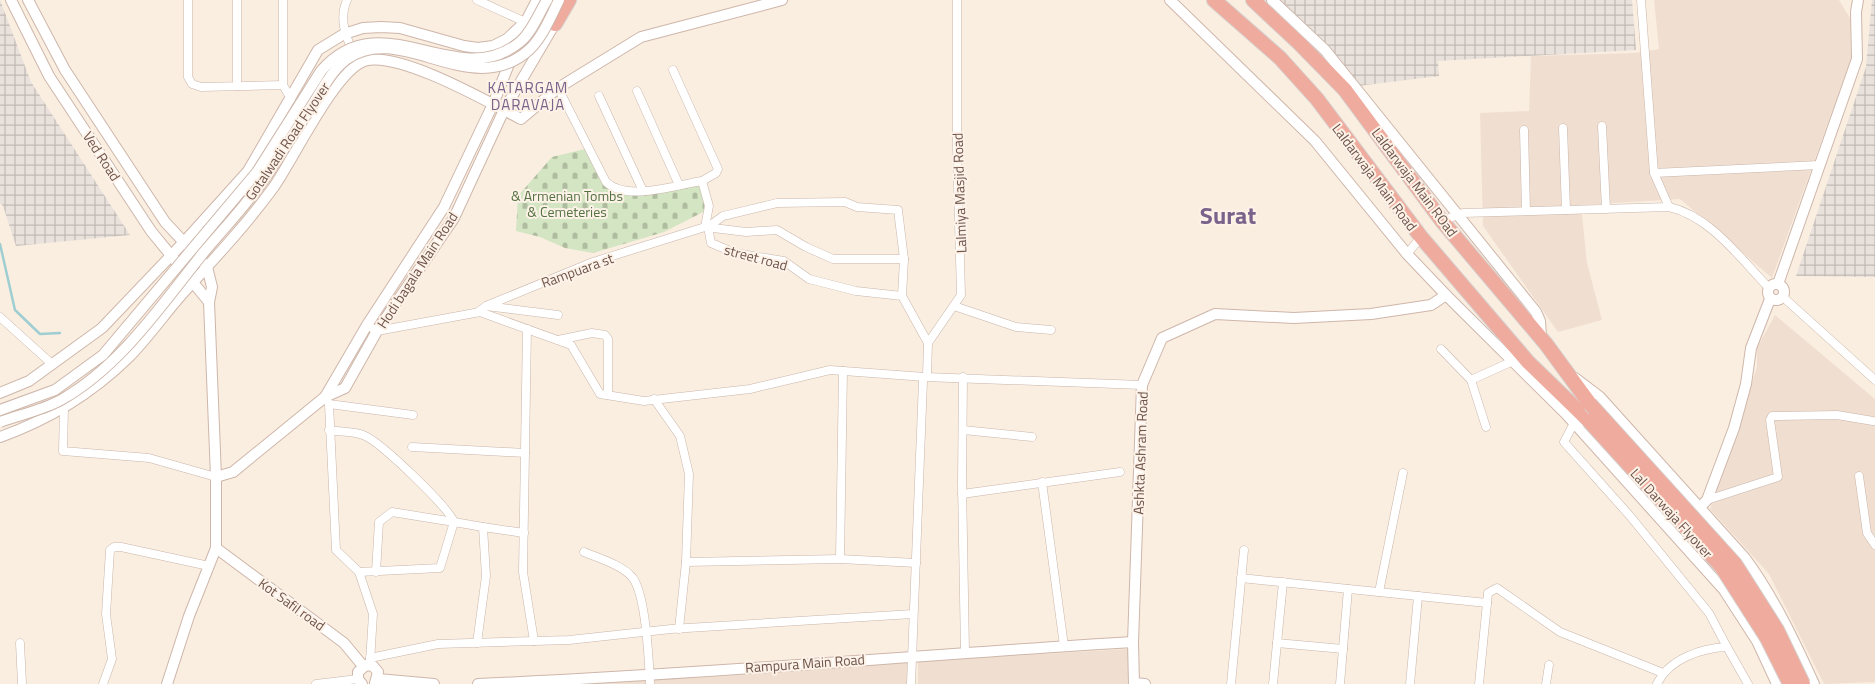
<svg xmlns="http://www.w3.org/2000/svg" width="1875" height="684" viewBox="0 0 1875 684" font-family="'Titillium Web',sans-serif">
  <defs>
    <pattern id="industrial-grid" width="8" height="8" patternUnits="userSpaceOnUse" patternTransform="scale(1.25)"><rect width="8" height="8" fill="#e9e1dc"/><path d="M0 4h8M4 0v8" fill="none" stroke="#c1b9b4"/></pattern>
    <pattern id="cemetery-stones" width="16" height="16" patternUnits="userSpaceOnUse" patternTransform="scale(1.25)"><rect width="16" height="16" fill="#d3e5c2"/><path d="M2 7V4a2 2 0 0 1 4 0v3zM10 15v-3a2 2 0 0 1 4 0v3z" fill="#afbca0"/></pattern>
  </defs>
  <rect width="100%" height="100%" fill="#faeee1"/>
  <g fill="#f0dfd1">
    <polygon points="1654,0 1839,0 1850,18 1851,59 1772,278 1680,199 1581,205 1587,263 1602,320 1558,332 1483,226 1480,113 1529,111 1531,56 1635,53 1659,49"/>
    <polygon points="1775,315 1875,399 1875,682 1824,684 1769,574 1710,509 1757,367 1757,348"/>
    <polygon points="1128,649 1128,684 918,684 918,661"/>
    <polygon points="909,657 909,684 535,684"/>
  </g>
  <g fill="url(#industrial-grid)">
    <polygon points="0,0 31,82 130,235 16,246 3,206 0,203"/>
    <polygon points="1274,0 1632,0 1636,50 1438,61 1439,76 1358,86"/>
    <polygon points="1872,0 1875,0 1875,277 1796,276 1866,67"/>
  </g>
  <path fill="url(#cemetery-stones)" d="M585 149C591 161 600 185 612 191 632 200 679 187 701 183L705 211 664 232 593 253 565 248 540 237 516 231 518 196 552 157Z"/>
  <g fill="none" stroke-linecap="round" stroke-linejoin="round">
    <polyline stroke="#9fced2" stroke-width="2.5" points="0,244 15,310 40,334 60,333"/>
    <defs>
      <g id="street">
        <polyline points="188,0 188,77 192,84 201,87 283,85"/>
        <polyline points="237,0 237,86"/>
        <polyline points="283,0 283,85 291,99"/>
        <path d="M347 0C339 18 345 35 353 52"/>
        <polyline points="477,0 525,22"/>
        <polyline points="1641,0 1654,173 1819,165"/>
        <polyline points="673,70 718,169 716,173 702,181"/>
        <path d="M558 88 606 182C627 202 676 185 702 181L709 206 705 227"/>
        <polyline points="637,91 679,185"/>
        <polyline points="599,96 643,191"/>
        <polyline points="1602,126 1606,209"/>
        <polyline points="1563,128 1566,210"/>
        <polyline points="1524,130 1526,211"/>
        <polyline points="1654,173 1669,207"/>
        <path d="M1442 221 1463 213 1669 207C1710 216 1740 258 1769 288"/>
        <polyline points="1407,254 1421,237"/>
        <polyline points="902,296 856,291 809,279 784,261 735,253 711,243 708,227 723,216 777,203 845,202 857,207 898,210 904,259 902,296 928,343"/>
        <polyline points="1783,297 1875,380"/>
        <polyline points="486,306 558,315"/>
        <polyline points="954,306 1016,327 1051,330"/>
        <polyline points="478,312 486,306 593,262 705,227 746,232 777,230 806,247 833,259 904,259"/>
        <polyline points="0,317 52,364"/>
        <polyline points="367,325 377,331 480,312 571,345 600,394 644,401 750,389 830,370 925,377"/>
        <polyline points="527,329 523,572 534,641"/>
        <polyline points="558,340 592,333 605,335 608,339 608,395"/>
        <polyline points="1441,349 1471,380 1486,427"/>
        <polyline points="927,376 928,343 961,295 957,147 957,0"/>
        <polyline points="963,377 962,482 965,652"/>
        <polyline points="1471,380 1513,361"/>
        <polyline points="325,397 329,404 336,550 359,572 373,614 370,662"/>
        <polyline points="654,399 680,436 689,474 686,562 679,629"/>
        <polyline points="329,404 413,415"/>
        <polyline points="64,408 63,451 149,458 216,477"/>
        <path d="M1574 423 1564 442 1630 516 1709 613 1727 647C1701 648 1669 659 1657 684"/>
        <path d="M329 430C339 432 353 431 363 435 380 441 447 506 454 522"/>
        <polyline points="963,430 1032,437"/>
        <polyline points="412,447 525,453"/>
        <polyline points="1859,476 1867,533 1875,545"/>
        <polyline points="1042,482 1064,646"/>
        <polyline points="962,494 1120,472"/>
        <polyline points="1707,500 1778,477 1770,420 1772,416 1837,415 1873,421"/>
        <path d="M584 552C598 558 622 565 632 577 646 593 649 661 650 684"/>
        <polyline points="840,559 843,371"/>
        <polyline points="686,562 840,559 916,563"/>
        <polyline points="359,572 440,568 454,522 483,527"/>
        <polyline points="376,572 379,522 392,512 454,522"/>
        <polyline points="1241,578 1487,603"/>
        <polyline points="1379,592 1403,473"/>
        <polyline points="20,643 22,684"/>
        <polyline points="477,643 486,576 483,527 524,533"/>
        <polyline points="1277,643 1343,649"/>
        <polyline points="1727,647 1748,684"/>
        <polyline points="370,658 438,644 569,640 671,629 913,614"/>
        <polyline points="103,684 112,659 106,614 110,550 114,547 121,547 209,566"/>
        <polyline points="316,684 358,679"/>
        <polyline points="911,684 923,381 925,377 1142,385"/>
        <polyline points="1231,684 1244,550"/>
        <polyline points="1273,684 1283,582"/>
        <polyline points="1340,684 1348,589"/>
        <polyline points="1410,684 1418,596"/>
        <polyline points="1479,684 1488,593 1497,588 1560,632 1663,673"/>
        <polyline points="1546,684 1549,665"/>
      </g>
      <g id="secondary">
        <polyline points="11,0 49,76 151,231 209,302"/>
        <polyline points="28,0 65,70 165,222 207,267 212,287 209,302 216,477 216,548 189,616 167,684"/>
        <polyline points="1170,0 1315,141 1407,254 1446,295 1566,414 1724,590 1757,641 1777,684"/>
        <polyline points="1272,0 1325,50 1536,312 1540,321 1541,337"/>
        <polyline points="523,27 537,0"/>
        <circle cx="1776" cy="292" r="8"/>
        <polyline points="1778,284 1857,59 1856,12 1858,0"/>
        <path d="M1575 378 1600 397 1745 558C1774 598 1794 640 1814 684"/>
        <polyline points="0,393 29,381 102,328 184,242 248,171 318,50 344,34 363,28 381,27 400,28 464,46 478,48 493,46 507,39 525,22"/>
        <polyline points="325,397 367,325 444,207 494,102 518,41"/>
        <path d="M0 437C48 420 91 394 128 358 148 338 165 313 184 292 215 258 246 225 273 188 293 160 335 71 364 61 398 50 490 103 521 119L558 88 641 37 782 0"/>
        <polyline points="216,477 233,472 325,397 345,388 377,331 454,218 504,110 557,20"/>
        <polyline points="1699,508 1707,500 1734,428 1746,384 1751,348 1770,299"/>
        <polyline points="216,548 344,643 363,666"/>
        <polyline points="378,679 434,684"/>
        <polyline points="1134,683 1145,684"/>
        <polyline points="362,684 358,679 358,672 366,665 373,666 378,672 375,683"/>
        <path d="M478 684C697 675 915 655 1133 642"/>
        <polyline points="1134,684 1133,642 1142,385 1162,338 1215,314 1294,318 1371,314 1431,305 1446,295"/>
      </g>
      <g id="highway">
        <polyline points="1214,0 1280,58 1317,99 1421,237 1528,362 1589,421"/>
        <polyline points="1253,0 1300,44 1345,90 1442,221 1546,344 1590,404"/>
        <polyline points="555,24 569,0"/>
      </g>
    </defs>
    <use href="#street" stroke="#c9b5aa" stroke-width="9"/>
    <use href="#secondary" stroke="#ceb6aa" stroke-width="12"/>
    <use href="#highway" stroke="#d6cfcd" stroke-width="16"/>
    <use href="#street" stroke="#fff" stroke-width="8"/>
    <use href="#secondary" stroke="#fff" stroke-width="10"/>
    <use href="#highway" stroke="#efab9d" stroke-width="14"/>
    <defs>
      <g id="secondary-bridge">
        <path d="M0 410 55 390 103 355 257 172 321 71C382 0 457 94 520 42 532 32 539 13 547 0"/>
        <path d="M0 422C19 415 43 410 61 400 121 366 162 304 204 252 226 226 251 200 269 172 284 148 300 125 315 101 324 86 333 69 347 59 401 20 472 103 530 49 543 36 551 16 559 0"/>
      </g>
      <g id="highway-bridge">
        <polyline points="1590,404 1735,564 1777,630 1803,684"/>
        <polyline points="1589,421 1721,566 1767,638 1790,684"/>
      </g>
    </defs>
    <use href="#secondary-bridge" stroke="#ceb6aa" stroke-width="12" stroke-linecap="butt"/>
    <use href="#highway-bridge" stroke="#d6cfcd" stroke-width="16" stroke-linecap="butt"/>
    <use href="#secondary-bridge" stroke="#fff" stroke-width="10"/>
    <use href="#highway-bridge" stroke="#efab9d" stroke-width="14"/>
  </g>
  <g text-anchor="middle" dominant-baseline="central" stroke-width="4" stroke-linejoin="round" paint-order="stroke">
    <g font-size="14" fill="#6e544b" stroke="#fdf2e7">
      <text transform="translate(287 141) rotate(-56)">Gotalwadi Road Flyover</text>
      <text transform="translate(102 156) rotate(57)">Ved Road</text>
      <text transform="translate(1375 177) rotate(53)">Laldarwaja Main Road</text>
      <text transform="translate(1415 182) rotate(53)">Laldarwaja Main ROad</text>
      <text transform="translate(959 193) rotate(-92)">Lalmiya Masjid Road</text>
      <text transform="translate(756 257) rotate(15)">street road</text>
      <text transform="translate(417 270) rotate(-57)">Hodi bagala Main Road</text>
      <text transform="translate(577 270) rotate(-20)">Rampuara st</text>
      <text transform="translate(1140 453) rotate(-88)">Ashkta Ashram Road</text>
      <text transform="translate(1672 513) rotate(48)">Lal Darwaja Flyover</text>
      <text transform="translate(292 604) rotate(36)">Kot Safil road</text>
      <text transform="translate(805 663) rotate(-4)">Rampura Main Road</text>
    </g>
    <g font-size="14" fill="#567344" stroke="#fdf2e7">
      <text x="567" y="195">&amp; Armenian Tombs<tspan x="567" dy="16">&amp; Cemeteries</tspan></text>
    </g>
    <g font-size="15" letter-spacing="1" fill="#7a638b" stroke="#fdf2e7">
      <text x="528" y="87">KATARGAM<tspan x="528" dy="17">DARAVAJA</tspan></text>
    </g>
    <g font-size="24" font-weight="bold" fill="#7a638b" stroke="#fdf2e7">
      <text x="1228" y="215">Surat</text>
    </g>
  </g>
</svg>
